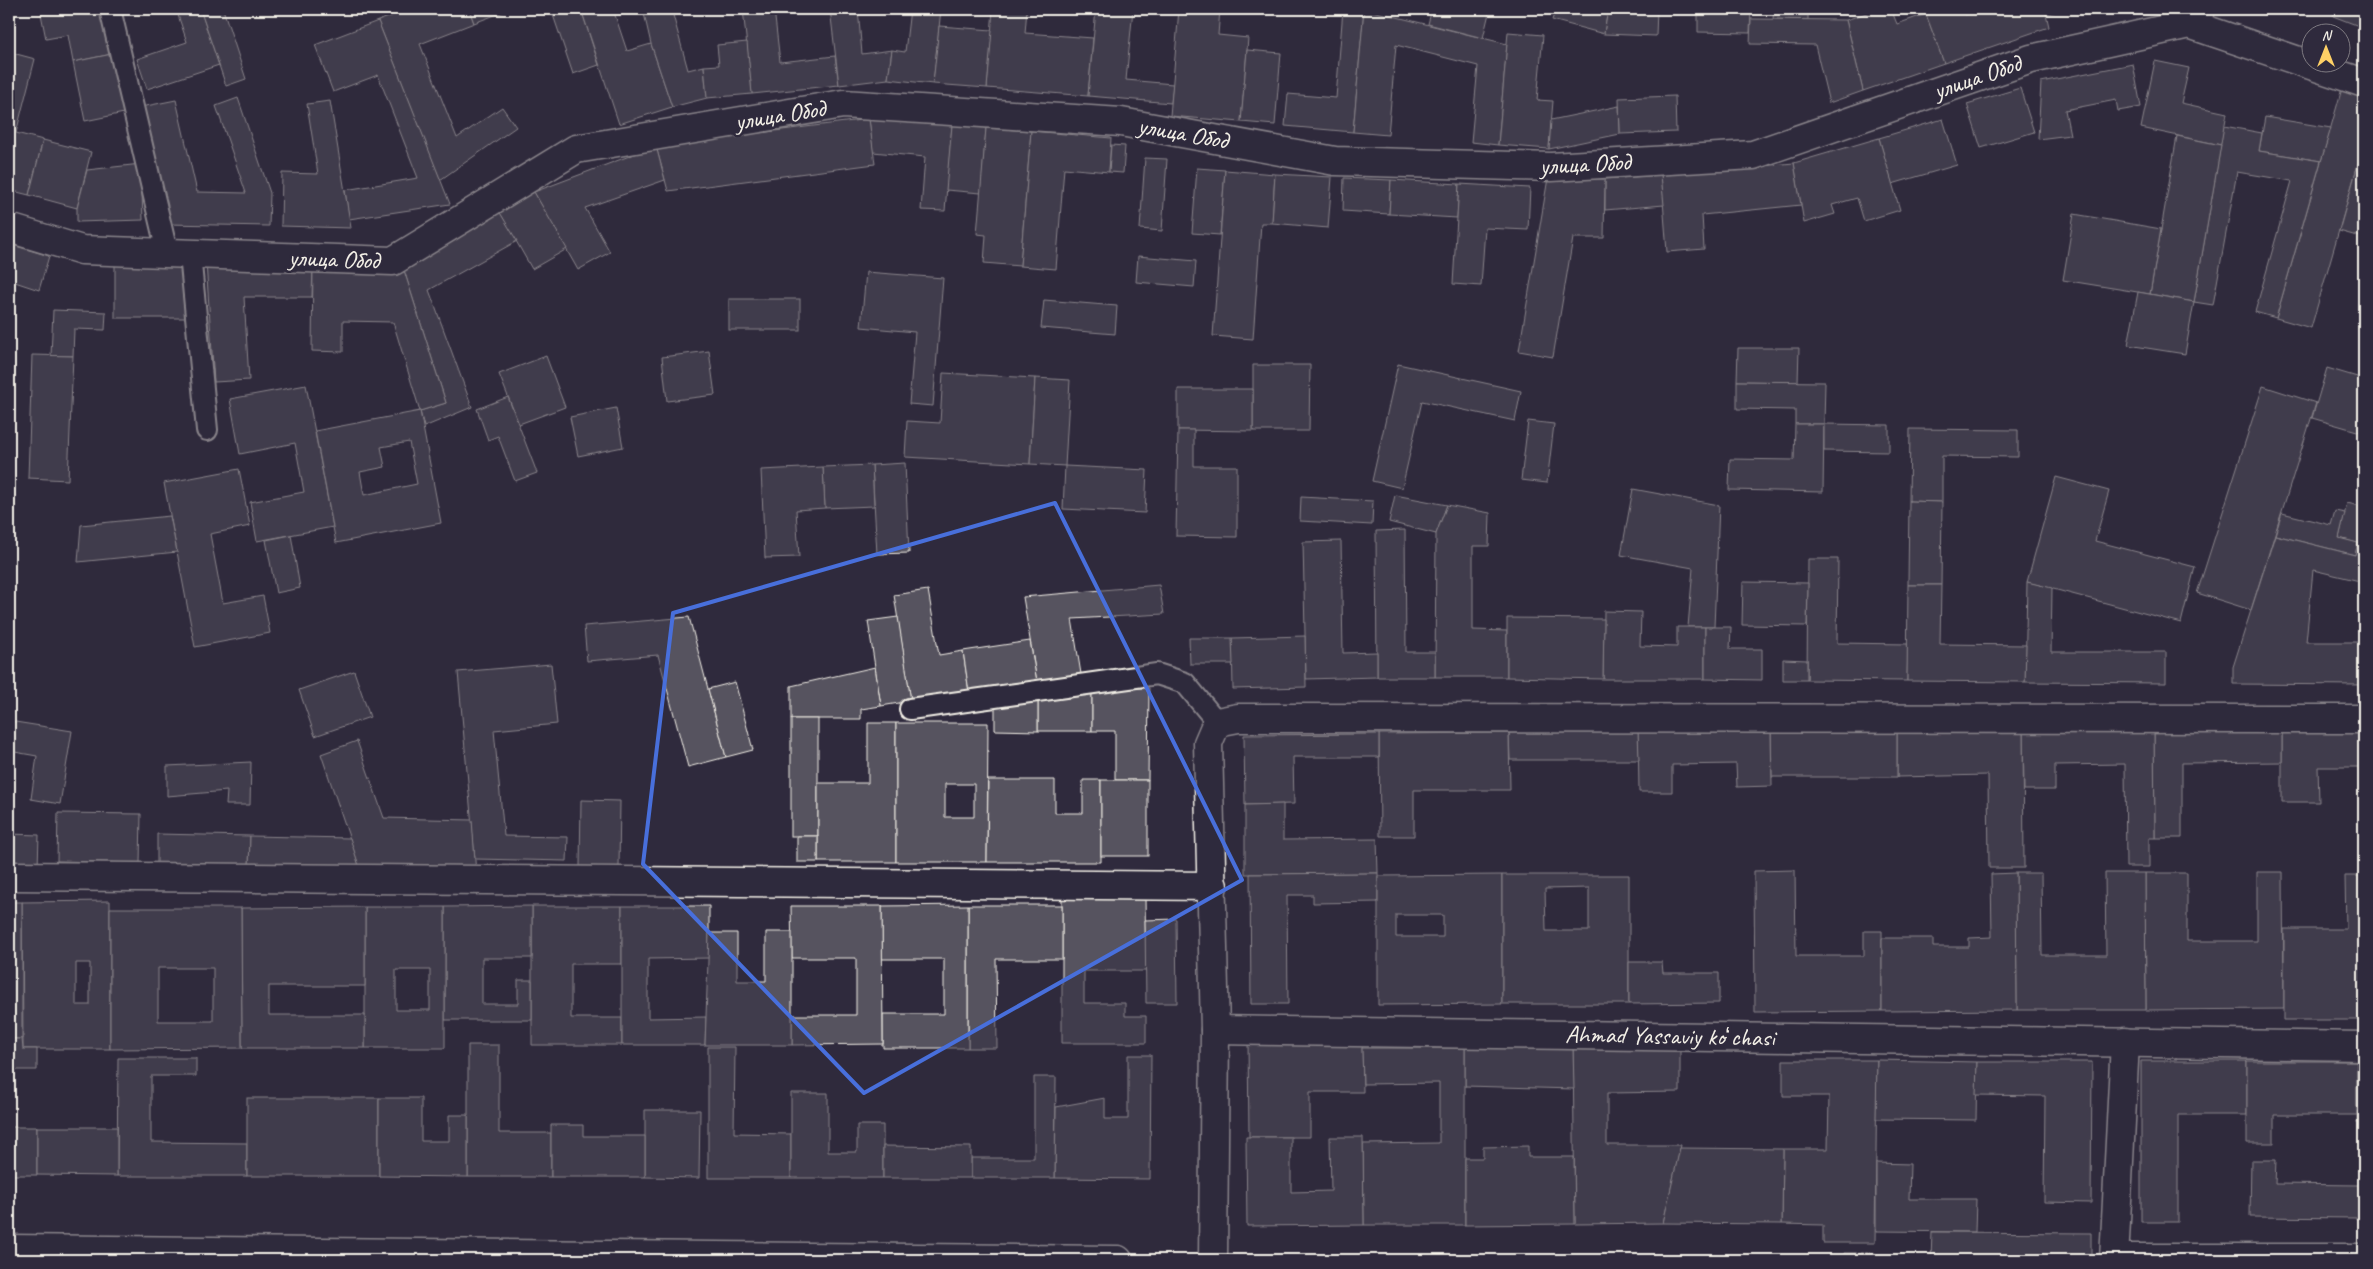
<svg xmlns="http://www.w3.org/2000/svg" width="2373" height="1269" viewBox="0 0 2373 1269" font-family="Caveat,sans-serif">
  <rect width="100%" height="100%" fill="#2f2a3d"/>
  <filter id="ink" filterUnits="userSpaceOnUse"><feTurbulence type="fractalNoise" baseFrequency=".02" numOctaves="2"/><feDisplacementMap in="SourceGraphic" scale="10" xChannelSelector="R" yChannelSelector="G"/><feConvolveMatrix kernelMatrix="1 2 1 2 8 2 1 2 1" color-interpolation-filters="sRGB"/></filter>
  <g filter="url(#ink)">
    <g fill="#56525f" stroke="#f4f1e8" fill-rule="evenodd">
      <polygon points="65,9 103,9 112,54 73,62 68,35 46,39 41,14"/>
      <polygon points="176,9 200,9 219,65 147,89 137,59 187,42"/>
      <polygon points="200,9 223,9 246,79 226,86"/>
      <polygon points="410,9 469,9 474,23 420,44 457,138 502,107 516,127 440,180 378,21"/>
      <polygon points="469,9 511,9 474,23"/>
      <polygon points="551,9 581,9 599,65 573,74"/>
      <polygon points="581,9 613,9 627,51 651,44 672,107 619,124"/>
      <polygon points="643,9 700,9 701,12 673,15 688,70 704,66 707,98 672,107 651,44"/>
      <polygon points="743,9 774,9 780,62 835,56 839,85 752,94"/>
      <polygon points="830,9 858,9 862,54 892,50 888,79 839,85"/>
      <polygon points="910,9 941,9 933,84 888,79 892,50 905,52"/>
      <polygon points="993,9 1027,9 1025,33 1093,38 1088,96 987,88"/>
      <polygon points="1096,9 1133,9 1126,80 1173,84 1171,103 1088,96"/>
      <polygon points="1179,9 1220,9 1218,35 1248,38 1241,122 1170,116"/>
      <polygon points="1343,9 1364,9 1353,132 1285,126 1288,94 1336,98"/>
      <polygon points="1364,9 1507,44 1498,145 1471,142 1478,66 1396,45 1388,135 1353,132"/>
      <polygon points="1432,9 1490,9 1483,38 1428,24"/>
      <polygon points="1556,9 1608,9 1604,34 1552,20"/>
      <polygon points="1608,9 1657,9 1656,36 1604,34"/>
      <polygon points="1698,9 1751,9 1750,33 1698,32"/>
      <polygon points="1774,9 1808,9 1808,20 1773,19"/>
      <polygon points="1878,9 1891,9 1897,24 1926,14 1944,63 1863,91 1846,20"/>
      <polygon points="1924,9 1963,9 1965,15 1984,9 2045,9 2049,27 1944,63"/>
      <polygon points="2045,9 2065,9 2046,14"/>
      <polygon points="2336,9 2364,9 2364,28 2333,16"/>
      <polygon points="1751,19 1846,20 1863,91 1829,103 1815,45 1750,44"/>
      <polygon points="378,21 450,204 349,219 345,190 418,178 378,75 333,92 315,45"/>
      <polygon points="939,26 992,30 987,88 933,84"/>
      <polygon points="1508,32 1543,35 1537,100 1553,101 1549,149 1498,145"/>
      <polygon points="747,42 752,94 707,98 704,66 719,65 717,45"/>
      <polygon points="1247,50 1281,53 1275,125 1241,122"/>
      <polygon points="9,52 35,59 16,133 43,140 29,195 9,190"/>
      <polygon points="112,54 124,113 85,121 73,62"/>
      <polygon points="2155,61 2189,68 2181,103 2227,113 2221,145 2141,128"/>
      <polygon points="2133,64 2141,107 2118,111 2116,100 2065,110 2070,135 2038,139 2041,82"/>
      <polygon points="2343,85 2364,91 2364,143 2311,328 2276,318"/>
      <polygon points="2020,88 2034,132 1981,148 1967,104"/>
      <polygon points="1675,96 1676,132 1620,134 1619,98"/>
      <polygon points="238,98 270,193 269,226 167,224 141,107 176,100 197,192 246,193 216,106"/>
      <polygon points="330,101 351,228 281,226 282,173 318,174 307,104"/>
      <polygon points="1619,106 1620,134 1549,149 1551,120"/>
      <polygon points="2265,117 2331,128 2321,161 2259,151"/>
      <polygon points="869,119 952,125 945,211 921,210 925,157 873,152"/>
      <polygon points="869,119 875,164 668,191 656,146"/>
      <polygon points="1943,119 1957,165 1892,184 1879,138"/>
      <polygon points="952,125 986,128 981,193 946,190"/>
      <polygon points="2224,126 2262,133 2259,151 2321,161 2276,318 2255,312 2292,181 2237,172 2213,305 2194,302"/>
      <polygon points="986,128 1031,131 1020,266 984,263 986,235 977,234"/>
      <polygon points="1031,131 1111,138 1109,172 1064,168 1056,269 1020,266"/>
      <polygon points="2177,136 2221,145 2194,302 2150,294"/>
      <polygon points="1879,138 1900,210 1864,221 1857,198 1832,205 1835,214 1804,223 1794,163"/>
      <polygon points="43,140 91,152 77,208 29,195"/>
      <polygon points="2364,143 2364,238 2339,231"/>
      <polygon points="1111,145 1125,146 1123,173 1109,172"/>
      <polygon points="656,146 665,180 585,208 610,252 578,270 534,192"/>
      <polygon points="1145,158 1167,159 1162,231 1140,229"/>
      <polygon points="1794,163 1801,205 1702,215 1704,249 1667,252 1661,175"/>
      <polygon points="141,164 143,220 77,222 77,208 87,170"/>
      <polygon points="1197,168 1225,170 1220,235 1192,233"/>
      <polygon points="1225,170 1275,174 1272,223 1261,223 1253,339 1213,336"/>
      <polygon points="1275,174 1332,177 1328,228 1272,223"/>
      <polygon points="1661,175 1664,205 1605,210 1605,179"/>
      <polygon points="1344,178 1391,180 1389,214 1343,211"/>
      <polygon points="1548,178 1605,179 1604,238 1573,238 1553,357 1519,351"/>
      <polygon points="1391,180 1459,184 1457,218 1389,214"/>
      <polygon points="1459,184 1530,188 1528,230 1485,228 1481,286 1453,284"/>
      <polygon points="534,192 567,249 532,269 499,211"/>
      <polygon points="499,211 517,241 429,290 472,407 424,427 420,411 446,403 402,264"/>
      <polygon points="2074,214 2161,229 2150,294 2063,280"/>
      <polygon points="9,244 49,256 39,290 9,280"/>
      <polygon points="1138,256 1196,261 1194,287 1136,282"/>
      <polygon points="206,262 313,264 312,297 244,297 249,380 214,382"/>
      <rect x="115" y="264" width="71" height="54"/>
      <polygon points="313,264 402,264 446,403 420,411 393,322 343,321 343,352 312,351"/>
      <polygon points="866,272 943,278 933,406 909,404 915,332 861,327"/>
      <polygon points="2138,292 2194,302 2185,354 2128,345"/>
      <rect x="729" y="299" width="71" height="31"/>
      <polygon points="1044,300 1117,306 1115,334 1041,328"/>
      <polygon points="53,310 106,312 105,330 74,329 73,356 51,356"/>
      <polygon points="1738,348 1799,348 1798,382 1737,381"/>
      <polygon points="709,351 715,395 667,401 662,357"/>
      <polygon points="32,355 73,356 68,480 28,478"/>
      <polygon points="546,356 565,407 519,424 499,374"/>
      <polygon points="1398,364 1521,391 1515,421 1422,401 1402,488 1372,481"/>
      <polygon points="1253,365 1310,365 1309,431 1253,431"/>
      <polygon points="2327,368 2364,379 2364,433 2312,418"/>
      <polygon points="943,373 1035,378 1030,464 905,457 907,421 940,423"/>
      <polygon points="1035,378 1070,380 1065,466 1030,464"/>
      <polygon points="1737,381 1825,382 1824,424 1795,424 1795,410 1737,409"/>
      <polygon points="306,385 333,527 257,541 250,502 304,492 295,443 240,454 230,399"/>
      <polygon points="2263,386 2316,403 2251,610 2197,593"/>
      <polygon points="1178,389 1253,389 1253,431 1178,430"/>
      <polygon points="508,397 537,473 515,481 498,436 488,440 477,409"/>
      <polygon points="616,408 623,447 578,456 570,417"/>
      <path d="M420 411 441 523 336 543 315 431ZM409 442 417 484 364 495 360 472 385 467 381 447Z"/>
      <polygon points="1528,421 1554,424 1547,483 1521,480"/>
      <polygon points="1795,424 1824,424 1823,492 1729,490 1730,459 1794,460"/>
      <polygon points="1824,424 1889,425 1889,452 1824,451"/>
      <polygon points="1910,429 2018,430 2018,457 1942,456 1942,502 1909,501"/>
      <polygon points="1178,430 1194,430 1194,466 1237,466 1237,537 1176,536"/>
      <polygon points="905,463 909,553 877,554 872,465"/>
      <polygon points="872,465 874,506 825,508 823,467"/>
      <polygon points="1065,466 1147,470 1145,513 1063,509"/>
      <polygon points="823,467 825,508 796,510 799,557 765,558 761,470"/>
      <polygon points="239,469 250,526 210,534 223,603 263,596 270,633 195,647 164,483"/>
      <polygon points="2056,477 2109,491 2095,541 2195,567 2181,623 2027,582"/>
      <polygon points="1633,489 1719,505 1714,627 1688,627 1693,568 1621,555"/>
      <polygon points="1395,495 1447,505 1436,534 1389,522"/>
      <polygon points="1301,497 1373,501 1372,525 1300,521"/>
      <polygon points="1909,501 1942,502 1941,585 1908,585"/>
      <polygon points="2347,503 2364,507 2364,545 2339,538"/>
      <polygon points="1447,505 1490,513 1489,546 1473,546 1473,630 1507,631 1507,677 1435,677 1436,534"/>
      <polygon points="2335,511 2345,513 2339,538 2358,543 2355,555 2275,535 2282,513 2331,525"/>
      <polygon points="170,516 177,552 78,562 81,525"/>
      <polygon points="1405,530 1406,652 1435,652 1435,677 1377,677 1376,531"/>
      <polygon points="291,535 300,588 276,593 266,540"/>
      <polygon points="2275,535 2355,555 2358,543 2364,545 2364,582 2313,570 2306,642 2364,642 2364,685 2233,684 2233,667"/>
      <polygon points="1341,541 1343,653 1377,652 1377,677 1306,679 1303,542"/>
      <polygon points="1808,559 1838,559 1837,643 1908,644 1907,681 1807,680"/>
      <polygon points="1743,582 1808,583 1807,626 1742,625"/>
      <polygon points="2027,582 2052,588 2051,652 2166,652 2166,683 2025,682"/>
      <polygon points="1159,585 1164,614 1072,619 1081,674 1037,682 1023,597"/>
      <polygon points="1908,585 1941,585 1940,644 2026,645 2025,682 1907,681"/>
      <polygon points="928,590 939,655 963,651 969,692 911,701 894,595"/>
      <polygon points="1604,611 1641,612 1640,646 1677,647 1677,627 1705,627 1705,679 1603,679"/>
      <polygon points="689,617 726,757 688,767 658,655 587,661 584,626"/>
      <polygon points="898,617 911,701 881,706 868,621"/>
      <polygon points="1507,618 1604,619 1603,679 1507,677"/>
      <polygon points="1705,627 1731,627 1730,649 1762,649 1762,680 1705,679"/>
      <polygon points="1305,636 1306,687 1233,689 1232,638"/>
      <polygon points="1189,638 1232,638 1233,664 1190,664"/>
      <polygon points="1030,641 1037,682 969,692 963,651"/>
      <polygon points="1783,659 1807,660 1807,680 1783,680"/>
      <polygon points="551,664 557,724 494,730 504,836 568,837 567,861 475,859 458,672"/>
      <polygon points="875,667 881,706 861,709 861,719 791,719 791,686"/>
      <polygon points="354,671 370,717 315,736 299,690"/>
      <polygon points="735,682 753,750 726,757 708,689"/>
      <polygon points="1092,688 1092,731 1038,731 1038,697"/>
      <polygon points="1092,688 1149,688 1148,780 1115,780 1115,731 1092,731"/>
      <polygon points="1038,697 1038,731 995,730 995,703"/>
      <rect x="791" y="719" width="27" height="117"/>
      <polygon points="9,721 72,731 60,804 31,799 37,756 9,751"/>
      <polygon points="868,723 896,723 896,862 818,862 818,783 868,783"/>
      <path d="M896 723H988L987 862H896ZM945 784H974V817H945Z"/>
      <polygon points="2282,727 2364,727 2364,767 2318,767 2319,802 2282,802"/>
      <polygon points="2282,727 2282,762 2182,763 2182,838 2155,838 2154,728"/>
      <polygon points="2154,728 2155,838 2149,838 2149,867 2126,867 2125,764 2055,765 2055,790 2024,790 2023,729"/>
      <polygon points="2023,729 2024,868 1989,868 1988,775 1897,777 1897,730"/>
      <polygon points="1897,730 1897,777 1772,777 1771,731"/>
      <polygon points="1638,731 1771,731 1772,786 1737,787 1736,764 1672,765 1672,792 1639,792"/>
      <polygon points="1638,731 1639,760 1510,760 1509,733"/>
      <polygon points="1509,733 1510,790 1414,790 1414,836 1380,836 1379,734"/>
      <polygon points="1379,734 1379,757 1293,757 1294,804 1245,805 1244,735"/>
      <polygon points="357,741 384,818 472,820 476,874 361,872 321,754"/>
      <polygon points="251,762 250,805 226,805 227,791 167,796 167,766"/>
      <polygon points="988,780 1055,780 1055,813 1083,813 1083,780 1101,780 1101,862 987,862"/>
      <rect x="1101" y="780" width="47" height="76"/>
      <polygon points="581,800 620,801 619,867 580,866"/>
      <polygon points="1283,804 1283,840 1377,839 1378,873 1245,874 1245,805"/>
      <polygon points="58,813 141,814 140,863 57,861"/>
      <polygon points="9,834 39,835 38,867 9,866"/>
      <polygon points="157,834 250,836 249,870 157,868"/>
      <polygon points="250,836 350,838 361,872 249,870"/>
      <rect x="797" y="836" width="21" height="26"/>
      <polygon points="1795,870 1796,956 1864,956 1864,931 1882,931 1882,1011 1755,1012 1754,871"/>
      <polygon points="2257,872 2283,872 2284,1009 2146,1010 2145,873 2187,873 2187,941 2257,941"/>
      <polygon points="1378,873 1378,902 1313,903 1313,895 1287,895 1288,1004 1251,1004 1250,874"/>
      <polygon points="2016,873 2041,873 2042,955 2106,955 2105,873 2145,873 2146,1010 2017,1010"/>
      <polygon points="2016,873 2017,1010 1882,1011 1882,938 1933,938 1933,947 1969,947 1969,938 1992,937 1991,874"/>
      <path d="M1502 875V1004L1378 1005V876ZM1396 915H1443V937H1396Z"/>
      <path d="M1502 875H1629V1004H1502ZM1589 888V931H1546L1545 889Z"/>
      <polygon points="2345,876 2364,876 2364,1020 2284,1020 2284,929 2346,929"/>
      <polygon points="1062,898 1145,898 1146,971 1084,971 1084,1003 1125,1003 1125,1016 1146,1016 1146,1043 1062,1043"/>
      <path d="M110 901V1049H23L22 902ZM76 963H90V1005H76Z"/>
      <rect x="9" y="902" width="13" height="137"/>
      <polygon points="968,905 1062,905 1062,959 996,959 997,1048 968,1048"/>
      <polygon points="968,905 968,1048 883,1048 883,1014 944,1014 944,959 882,959 882,906"/>
      <polygon points="532,906 622,906 622,964 571,964 571,1018 622,1018 622,1045 532,1045"/>
      <polygon points="532,906 532,958 482,958 482,1004 518,1004 518,980 532,980 532,1020 445,1020 445,907"/>
      <polygon points="622,906 709,906 709,958 648,959 648,1018 706,1017 705,1045 622,1045"/>
      <polygon points="791,906 882,906 883,1044 792,1045 792,1015 856,1015 856,958 792,958"/>
      <path d="M365 907H445V1048H365ZM396 970H430V1010H396Z"/>
      <polygon points="365,907 365,986 269,986 269,1015 365,1015 365,1048 242,1048 241,908"/>
      <path d="M110 908H241L242 1048 110 1049ZM158 968H213V1021H158Z"/>
      <polygon points="1176,919 1177,1003 1146,1003 1145,920"/>
      <polygon points="766,932 792,932 792,1045 705,1045 709,933 737,933 737,981 766,981"/>
      <polygon points="1629,962 1662,962 1663,973 1719,973 1719,1003 1629,1004"/>
      <polygon points="9,1039 22,1039 23,1049 37,1049 37,1070 9,1070"/>
      <polygon points="1362,1040 1363,1092 1310,1092 1310,1137 1249,1137 1248,1041"/>
      <polygon points="468,1045 499,1045 499,1133 551,1133 551,1177 468,1177"/>
      <polygon points="1680,1046 1680,1092 1607,1093 1607,1145 1681,1145 1663,1223 1575,1224 1573,1047"/>
      <polygon points="708,1047 735,1047 734,1133 791,1134 791,1178 708,1178"/>
      <polygon points="1573,1047 1574,1089 1465,1086 1465,1048"/>
      <polygon points="1362,1048 1465,1048 1465,1225 1364,1225 1363,1144 1439,1143 1439,1083 1363,1084"/>
      <polygon points="1128,1055 1151,1055 1150,1179 1055,1178 1056,1107 1105,1098 1105,1119 1128,1119"/>
      <polygon points="118,1058 196,1058 196,1076 151,1076 151,1142 247,1143 247,1176 117,1176"/>
      <polygon points="1783,1060 1877,1060 1875,1243 1823,1243 1823,1225 1782,1224 1783,1149 1828,1149 1829,1096 1783,1096"/>
      <polygon points="1877,1060 1977,1062 1976,1120 1876,1119"/>
      <polygon points="2141,1061 2247,1061 2247,1115 2178,1115 2178,1222 2141,1222"/>
      <polygon points="2247,1061 2357,1061 2357,1115 2274,1115 2274,1143 2247,1143"/>
      <rect x="2357" y="1061" width="7" height="61"/>
      <polygon points="1977,1062 2092,1062 2091,1203 2044,1202 2045,1096 1976,1095"/>
      <polygon points="1034,1077 1056,1077 1055,1178 971,1178 971,1158 1034,1158"/>
      <polygon points="791,1093 828,1093 828,1152 857,1152 857,1125 883,1125 883,1178 791,1178"/>
      <rect x="247" y="1098" width="132" height="78"/>
      <polygon points="379,1098 421,1098 421,1141 449,1141 449,1115 468,1115 468,1177 379,1176"/>
      <polygon points="645,1110 700,1110 699,1178 645,1177"/>
      <polygon points="551,1125 583,1125 583,1136 645,1136 645,1177 551,1177"/>
      <rect x="9" y="1127" width="28" height="48"/>
      <polygon points="37,1127 117,1127 117,1176 37,1175"/>
      <polygon points="1246,1137 1291,1137 1291,1192 1331,1191 1330,1137 1363,1137 1364,1225 1247,1226"/>
      <polygon points="883,1146 971,1147 971,1178 883,1178"/>
      <polygon points="1528,1146 1528,1157 1574,1157 1575,1224 1465,1225 1465,1158 1483,1158 1483,1147"/>
      <polygon points="1680,1148 1783,1149 1782,1224 1663,1223"/>
      <polygon points="2251,1160 2276,1160 2275,1184 2360,1185 2359,1218 2250,1217"/>
      <polygon points="2360,1160 2364,1160 2364,1218 2359,1218"/>
      <polygon points="1876,1163 1910,1164 1909,1199 1976,1199 1975,1232 1876,1231"/>
      <polygon points="1932,1232 2091,1233 2091,1260 1931,1260"/>
      <polygon points="1844,1253 1875,1253 1875,1260 1782,1260 1844,1259"/>
    </g>
    <g fill="none" stroke-linecap="round" stroke-linejoin="round">
      <defs>
        <g id="service">
          <polyline points="110,9 167,252"/>
          <polyline points="190,254 207,430"/>
          <polyline points="910,709 1157,674 1185,683 1217,722"/>
        </g>
        <g id="minor">
          <polyline points="2189,24 2201,9"/>
          <polyline points="9,876 1213,886"/>
          <polyline points="1215,1030 2364,1046"/>
          <polyline points="9,1249 1118,1260"/>
          <polyline points="2114,1258 2364,1258"/>
          <polyline points="1213,1260 1215,1030 1208,743 1217,722 1238,718 2364,719"/>
          <polyline points="2114,1260 2125,1042"/>
        </g>
        <polyline id="tertiary" points="9,228 82,250 393,261 576,149 843,104 1121,122 1335,161 1551,167 1753,155 2031,59 2189,24 2364,83"/>
      </defs>
      <use href="#service" stroke="#f4f1e8" stroke-width="24"/>
      <use href="#minor" stroke="#f4f1e8" stroke-width="31"/>
      <use href="#tertiary" stroke="#f4f1e8" stroke-width="31"/>
      <use href="#service" stroke="#2f2a3d" stroke-width="20"/>
      <use href="#minor" stroke="#2f2a3d" stroke-width="28"/>
      <use href="#tertiary" stroke="#2f2a3d" stroke-width="28"/>
    </g>
  </g>
  <path d="M0 0H2373V1269H0ZM1055 503 1242 880 864 1093 643 864 673 613Z" fill="#2f2a3d" fill-opacity=".55" fill-rule="evenodd"/>
  <path fill="none" stroke="#486fdb" stroke-width="4" stroke-linejoin="round" d="M1055 503 1242 880 864 1093 643 864 673 613Z"/>
  <g text-anchor="middle" dominant-baseline="central" stroke-width="5" stroke-linejoin="round" paint-order="stroke">
    <g font-size="25" fill="#f4f1e8" stroke="#2f2a3d">
      <text transform="translate(1977 77) rotate(-19)">улица Обод</text>
      <text transform="translate(780 115) rotate(-9)">улица Обод</text>
      <text transform="translate(1183 133) rotate(10)">улица Обод</text>
      <text transform="translate(1585 164) rotate(-3)">улица Обод</text>
      <text transform="translate(334 259) rotate(2)">улица Обод</text>
      <text transform="translate(1670 1036) rotate(1)">Ahmad Yassaviy koʻchasi</text>
    </g>
  </g>
  <rect width="2373" height="1269" fill="none" stroke="#2f2a3d" stroke-width="30"/>
  <rect x="15" y="15" width="2343" height="1239" fill="none" stroke="#f4f1e8" stroke-width="2" filter="url(#ink)"/>
  <g transform="translate(2326 48)"><circle r="24" fill="#2f2a3d" stroke="#7e7a81"/>
  <path d="M0-4L9 19L0 12L-9 19Z" fill="#ffd166"/>
  <text y="-8" font-size="14" font-weight="bold" text-anchor="middle" fill="#f4f1e8">N</text>
  </g>
</svg>
